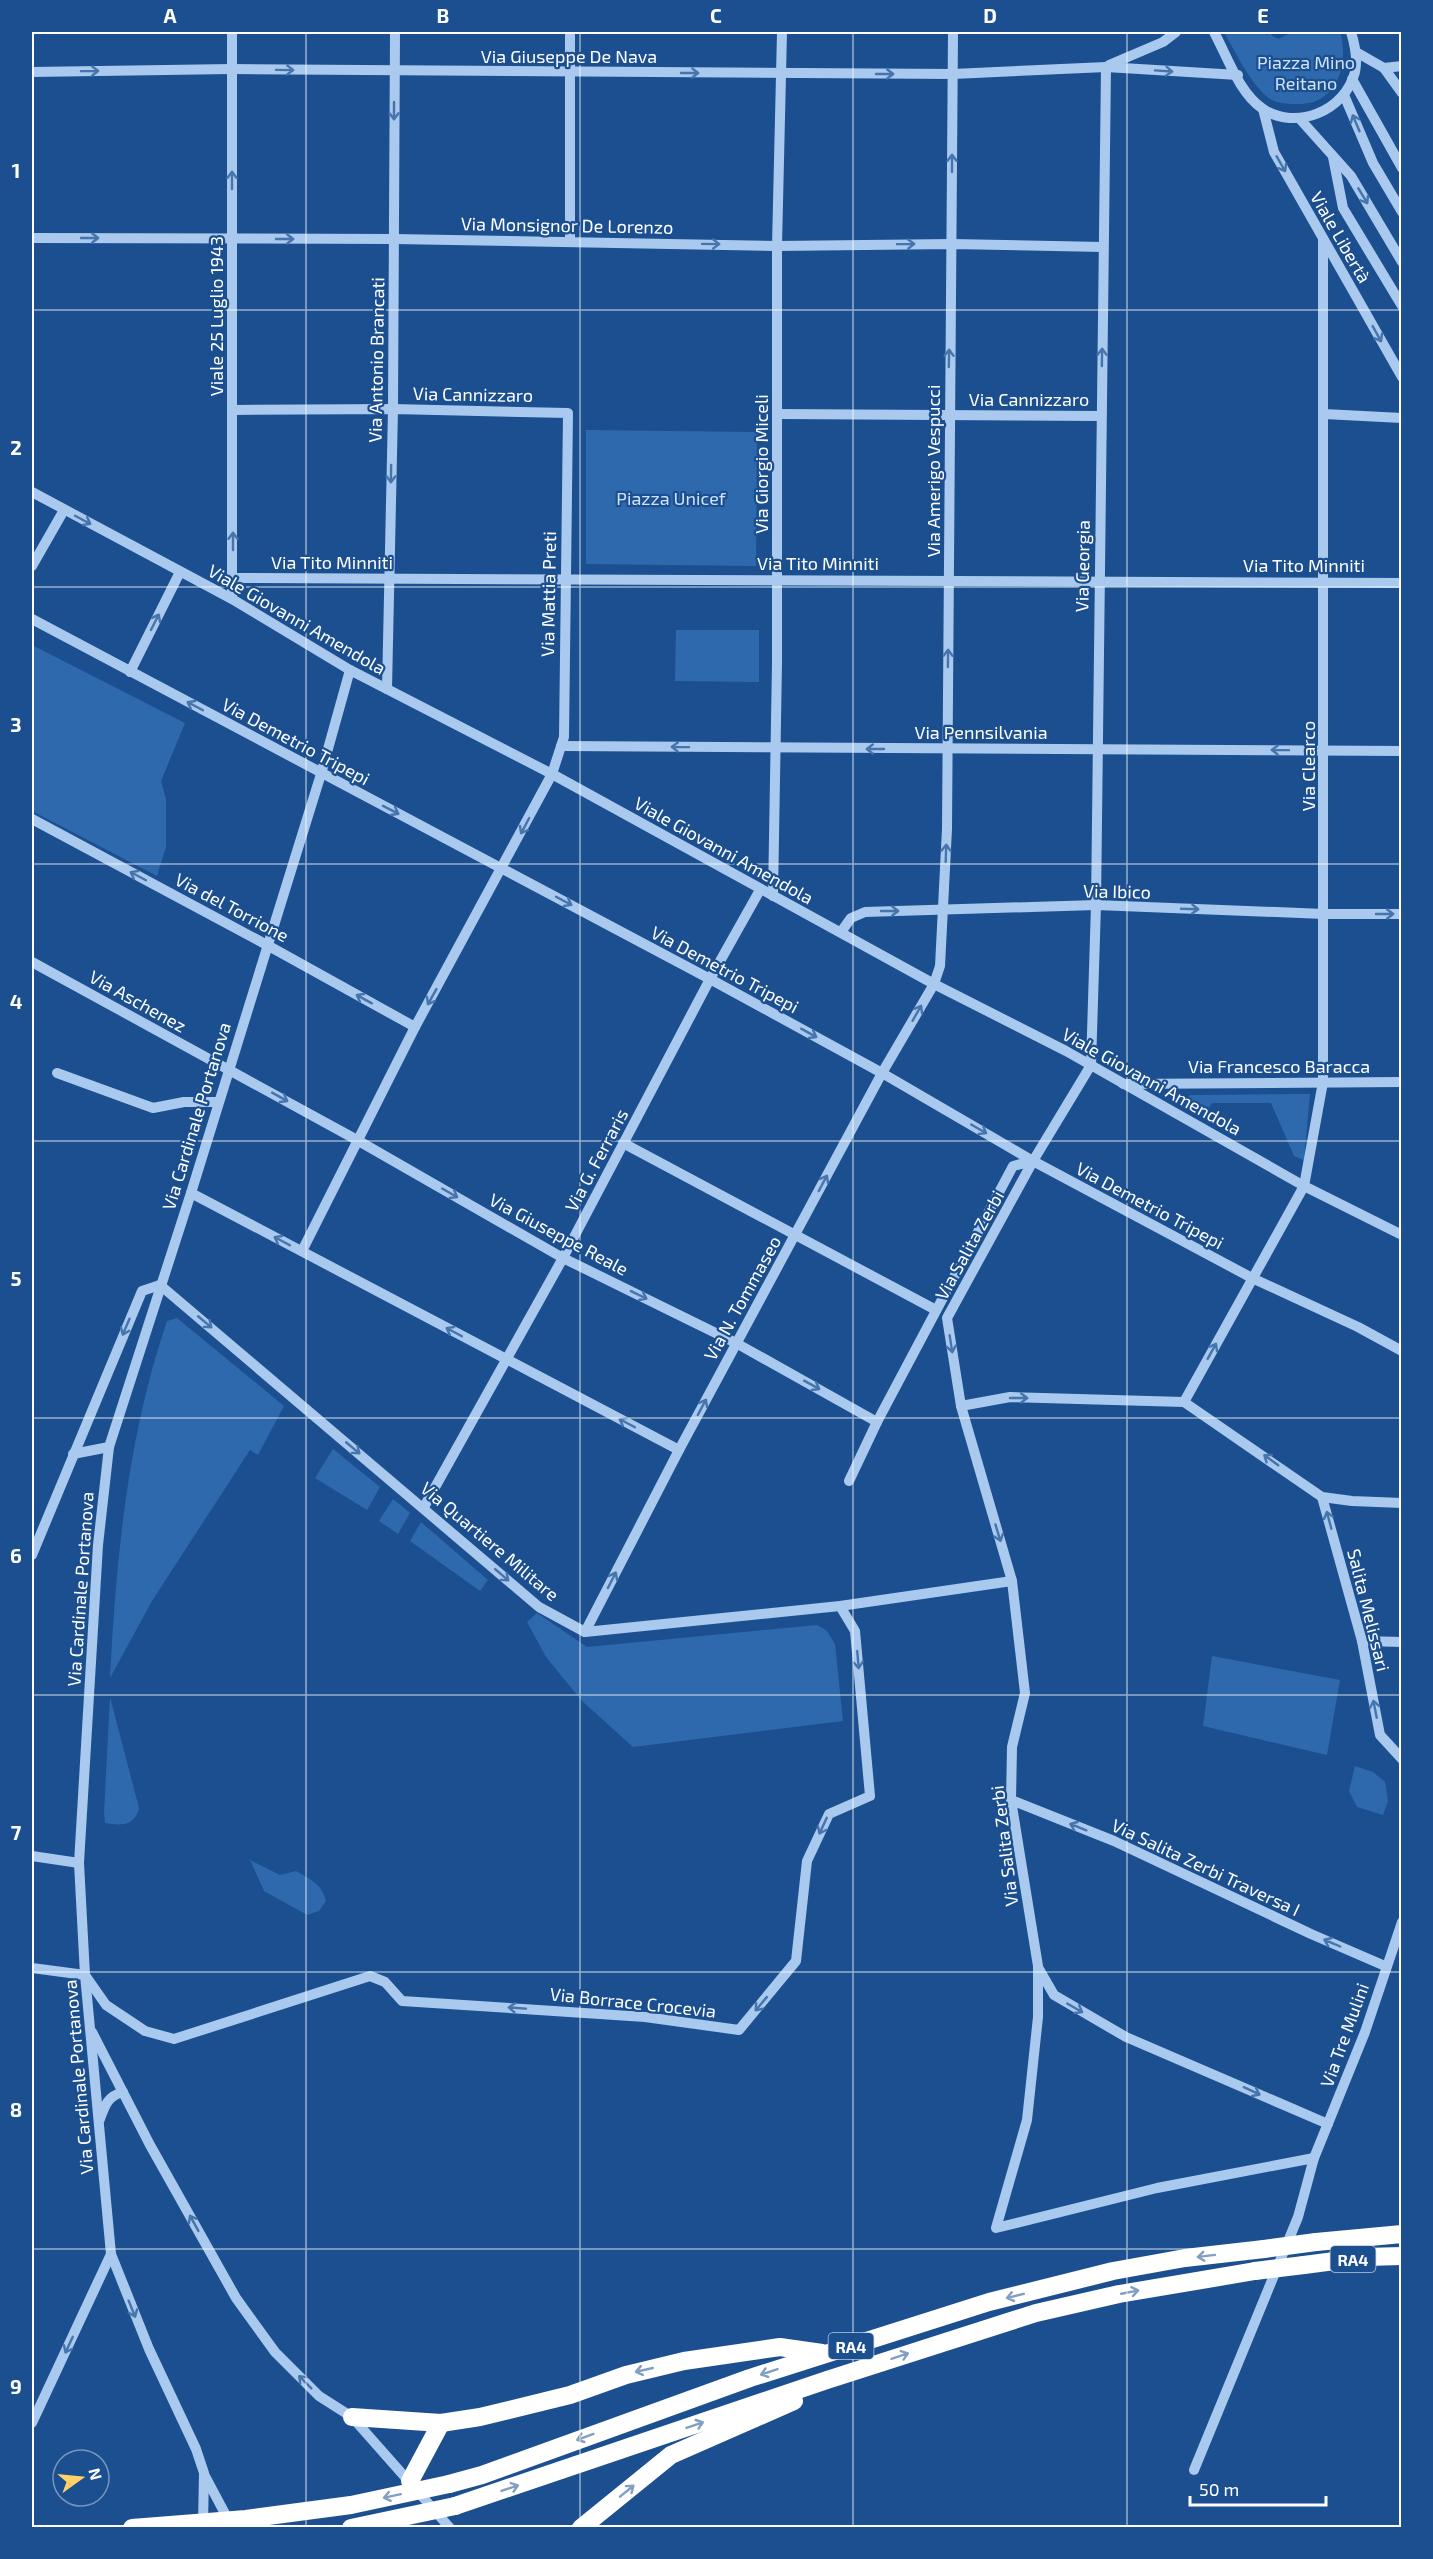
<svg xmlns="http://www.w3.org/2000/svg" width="1433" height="2559" viewBox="0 0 1433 2559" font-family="'Exo 2',sans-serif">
  <rect width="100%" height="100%" fill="#1b4f8f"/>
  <g fill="#2e69ad">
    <path d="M1224 32H1263L1267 35 1274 32 1271 35 1278 39 1293 32H1340C1350 65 1336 107 1295 104 1287 104 1278 103 1272 100 1252 88 1235 51 1224 32Z"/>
    <polygon points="586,430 757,432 756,566 586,564"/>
    <polygon points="676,630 759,630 759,682 675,681"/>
    <polygon points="32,645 185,723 161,781 166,799 166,847 157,876 32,811"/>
    <polygon points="1310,1094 1304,1160 1294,1156 1271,1103 1212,1103 1206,1112 1186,1100 1190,1095"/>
    <path d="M177 1318 284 1406 258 1455 250 1450 152 1601 110 1678C116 1557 128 1435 167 1321Z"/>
    <polygon points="333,1449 380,1487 367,1510 315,1478"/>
    <polygon points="393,1499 410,1513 398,1534 379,1521"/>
    <polygon points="421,1522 488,1580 480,1591 410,1541"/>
    <polygon points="537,1613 587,1647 817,1625 827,1631 835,1644 843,1721 633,1747 582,1701 546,1657 527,1622"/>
    <polygon points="1212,1656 1340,1680 1327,1755 1203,1726"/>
    <path d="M110 1697 139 1808C135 1826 121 1826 105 1823L104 1813Z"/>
    <polygon points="1355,1766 1373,1772 1385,1782 1388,1801 1383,1815 1357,1807 1349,1791"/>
    <path d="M250 1860 280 1875 296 1871C310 1879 322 1884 326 1901L319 1911 307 1915 264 1891Z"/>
  </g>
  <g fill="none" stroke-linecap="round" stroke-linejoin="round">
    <g stroke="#a9c9ee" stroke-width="10">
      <path d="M1214 32C1227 56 1239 93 1263 109 1296 131 1345 111 1355 72 1358 58 1355 45 1351 32"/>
      <polyline points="1356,52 1384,68 1402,66"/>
      <polyline points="1109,65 1163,42 1176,32"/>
      <polyline points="1384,68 1402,93"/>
      <polyline points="32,72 232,69 953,74 1106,67 1238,75"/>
      <polyline points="1352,79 1402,168"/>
      <polyline points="1344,95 1373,163 1402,212"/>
      <polyline points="1263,109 1274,152 1402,377"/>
      <polyline points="1299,118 1351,176 1402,262"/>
      <polyline points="1333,157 1343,208 1402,306"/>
      <polyline points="32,238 394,239 777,246 952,244 1103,247"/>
      <polyline points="570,242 570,32"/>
      <polyline points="233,410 393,409 568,413 564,737 552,774 415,1027 302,1251"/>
      <polyline points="777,414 1101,416"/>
      <polyline points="1324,414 1402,418"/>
      <polyline points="32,492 232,599 350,670 552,774 934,984 1066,1051 1304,1186 1402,1235"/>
      <polyline points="32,566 64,510"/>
      <polyline points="234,578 1402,583"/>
      <polyline points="232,599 232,32"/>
      <polyline points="32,619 710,979 882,1073 1033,1161 1252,1278 1358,1327 1402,1351"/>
      <polyline points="130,672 180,572"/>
      <polyline points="387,689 393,409 395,32"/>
      <polyline points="561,746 1402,751"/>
      <polyline points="32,819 267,945 415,1027"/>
      <polyline points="773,896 777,663 777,246 782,32"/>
      <polyline points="841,932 851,918 865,912 1096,905 1324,914 1402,914"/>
      <polyline points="32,962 357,1140 563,1258 736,1343 877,1422"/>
      <polyline points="57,1073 153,1108 184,1102 218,1102"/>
      <polyline points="1123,1084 1402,1082"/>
      <polyline points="623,1143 936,1310"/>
      <polyline points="1033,1161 947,1318 961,1406 1012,1581 1025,1693 1012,1747 1011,1800 1038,1966 1038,2017 1027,2120 996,2228 1157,2188 1314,2158"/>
      <polyline points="191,1193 679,1450"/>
      <polyline points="1184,1402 1304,1186 1323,1082 1323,239"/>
      <polyline points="961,1406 1010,1397 1184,1402 1322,1497 1352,1501 1402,1503"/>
      <polyline points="73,1454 109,1447"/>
      <polyline points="849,1481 877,1422 1013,1166 1033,1161 1091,1065 1096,905 1106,67"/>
      <polyline points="1322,1497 1362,1641 1380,1735 1402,1759"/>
      <polyline points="424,1507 563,1258 710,979 760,890"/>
      <polyline points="32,1555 142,1291 160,1285 539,1607 585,1632 840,1606 1012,1581"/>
      <polyline points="585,1632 679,1450 882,1073 934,984 940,966 947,829 953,32"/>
      <polyline points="1362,1641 1402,1642"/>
      <polyline points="1011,1800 1114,1841 1311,1934 1385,1966"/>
      <polyline points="32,1856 79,1863"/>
      <polyline points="32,1968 85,1975"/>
      <polyline points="1039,1969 1054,1995 1126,2037 1328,2124"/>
      <polyline points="85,1975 106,2005 145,2031 174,2039 370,1976 385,1982 402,2001 645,2017 739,2030 796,1961 807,1861 829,1814 870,1796 855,1631 840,1606"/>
      <polyline points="92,2032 150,2145 236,2298 275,2352 319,2396 352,2417 450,2528"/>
      <path d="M100 2119C105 2105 108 2096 123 2092"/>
      <polyline points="32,2423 111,2254"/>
      <polyline points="1194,2470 1298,2217 1314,2158 1365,2032 1402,1922"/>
      <polyline points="205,2476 230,2523"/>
      <polyline points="203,2525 204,2473 196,2449 149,2349 111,2254 85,1975 79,1863 98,1545 109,1447 191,1193 321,774 350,670"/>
    </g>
    <g stroke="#fff" stroke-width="18">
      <polyline points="1316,2242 1402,2234"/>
      <polyline points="1304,2265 1365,2257 1402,2256"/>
      <polyline points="352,2417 441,2423 480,2417 570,2395 626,2375 684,2361 780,2347 822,2353"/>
      <polyline points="410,2481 441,2423"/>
      <polyline points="449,2484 482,2475 750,2378 989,2302 1113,2271 1185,2258 1264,2249"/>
      <polyline points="455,2506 827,2380 1036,2313 1119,2294 1255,2271"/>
      <polyline points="581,2528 671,2455 794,2401"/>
    </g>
    <g stroke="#fff" stroke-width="18">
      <polyline points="1264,2249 1316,2242"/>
      <polyline points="1255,2271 1304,2265"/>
      <polyline points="132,2528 246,2519 351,2505 449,2484"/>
      <polyline points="351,2528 455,2506"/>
    </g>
  </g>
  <defs><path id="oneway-shaft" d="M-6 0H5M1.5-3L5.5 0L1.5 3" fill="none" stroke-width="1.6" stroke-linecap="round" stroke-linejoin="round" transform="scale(1.5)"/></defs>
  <g stroke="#4674ac">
    <use href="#oneway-shaft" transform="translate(285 70) rotate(1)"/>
    <use href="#oneway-shaft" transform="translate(90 71) rotate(-1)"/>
    <use href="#oneway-shaft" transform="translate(1164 71) rotate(4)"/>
    <use href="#oneway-shaft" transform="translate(690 73)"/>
    <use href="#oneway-shaft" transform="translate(885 74)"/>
    <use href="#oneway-shaft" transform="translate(394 111) rotate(90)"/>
    <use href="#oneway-shaft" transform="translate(1356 123) rotate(-113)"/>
    <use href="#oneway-shaft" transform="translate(952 163) rotate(-90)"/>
    <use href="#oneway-shaft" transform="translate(1281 164) rotate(60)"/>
    <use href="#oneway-shaft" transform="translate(232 180) rotate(-90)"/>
    <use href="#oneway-shaft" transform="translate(1363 196) rotate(59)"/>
    <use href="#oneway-shaft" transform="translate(90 238)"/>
    <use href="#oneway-shaft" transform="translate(285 239)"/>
    <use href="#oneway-shaft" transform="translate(711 244) rotate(1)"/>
    <use href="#oneway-shaft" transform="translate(906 244) rotate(-1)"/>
    <use href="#oneway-shaft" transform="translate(1377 334) rotate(61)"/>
    <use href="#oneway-shaft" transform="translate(1102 357) rotate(-89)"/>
    <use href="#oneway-shaft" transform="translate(949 358) rotate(-89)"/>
    <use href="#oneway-shaft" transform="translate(391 474) rotate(91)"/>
    <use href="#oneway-shaft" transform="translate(83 520) rotate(28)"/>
    <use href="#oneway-shaft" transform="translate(233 541) rotate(-90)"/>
    <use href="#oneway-shaft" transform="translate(155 622) rotate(-63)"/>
    <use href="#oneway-shaft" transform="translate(948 658) rotate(-89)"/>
    <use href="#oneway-shaft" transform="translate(195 706) rotate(-152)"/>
    <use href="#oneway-shaft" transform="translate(680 747) rotate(-179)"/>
    <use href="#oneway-shaft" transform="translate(875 749) rotate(-180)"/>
    <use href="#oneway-shaft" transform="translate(1280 750) rotate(-179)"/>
    <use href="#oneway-shaft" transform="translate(391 810) rotate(27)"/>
    <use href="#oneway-shaft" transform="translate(525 826) rotate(118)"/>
    <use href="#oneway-shaft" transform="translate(946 853) rotate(-88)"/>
    <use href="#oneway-shaft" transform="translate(138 876) rotate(-152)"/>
    <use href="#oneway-shaft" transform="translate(564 901) rotate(28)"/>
    <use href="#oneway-shaft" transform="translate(1190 909) rotate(2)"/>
    <use href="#oneway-shaft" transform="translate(890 911)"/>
    <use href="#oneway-shaft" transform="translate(1385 914)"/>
    <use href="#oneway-shaft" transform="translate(432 997) rotate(119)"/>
    <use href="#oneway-shaft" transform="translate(364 999) rotate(-151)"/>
    <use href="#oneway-shaft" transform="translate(917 1013) rotate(-60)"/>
    <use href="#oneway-shaft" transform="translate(809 1033) rotate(29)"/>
    <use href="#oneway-shaft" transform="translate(280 1097) rotate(29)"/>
    <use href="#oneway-shaft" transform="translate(979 1129) rotate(30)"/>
    <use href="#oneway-shaft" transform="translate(823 1183) rotate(-62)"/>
    <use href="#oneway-shaft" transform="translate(450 1193) rotate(30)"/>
    <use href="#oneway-shaft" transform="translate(282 1241) rotate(-152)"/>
    <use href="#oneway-shaft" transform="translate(639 1295) rotate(26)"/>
    <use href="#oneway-shaft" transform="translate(205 1322) rotate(40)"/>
    <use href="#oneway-shaft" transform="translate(126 1327) rotate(113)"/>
    <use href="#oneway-shaft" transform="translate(454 1332) rotate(-152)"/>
    <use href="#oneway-shaft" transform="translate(951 1344) rotate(81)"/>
    <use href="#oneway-shaft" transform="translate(1212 1351) rotate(-61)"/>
    <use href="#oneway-shaft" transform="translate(812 1385) rotate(29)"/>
    <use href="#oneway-shaft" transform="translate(1019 1398)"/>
    <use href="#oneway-shaft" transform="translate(702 1407) rotate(-62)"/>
    <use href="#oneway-shaft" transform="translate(627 1423) rotate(-152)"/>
    <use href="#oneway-shaft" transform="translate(353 1448) rotate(40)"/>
    <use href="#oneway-shaft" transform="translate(1271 1460) rotate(-144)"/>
    <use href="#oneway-shaft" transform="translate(1329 1520) rotate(-105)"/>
    <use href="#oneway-shaft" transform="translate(998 1533) rotate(73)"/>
    <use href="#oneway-shaft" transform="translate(502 1575) rotate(41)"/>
    <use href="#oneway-shaft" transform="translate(612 1580) rotate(-63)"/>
    <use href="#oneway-shaft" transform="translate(858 1660) rotate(85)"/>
    <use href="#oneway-shaft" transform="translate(1375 1709) rotate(-101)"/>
    <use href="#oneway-shaft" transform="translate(823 1826) rotate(115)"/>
    <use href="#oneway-shaft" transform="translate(1078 1827) rotate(-158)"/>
    <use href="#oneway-shaft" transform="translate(1332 1943) rotate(-157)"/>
    <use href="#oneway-shaft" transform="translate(761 2004) rotate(130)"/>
    <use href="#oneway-shaft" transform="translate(517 2008) rotate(-176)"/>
    <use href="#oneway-shaft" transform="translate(1075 2008) rotate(30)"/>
    <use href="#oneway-shaft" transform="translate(1252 2091) rotate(25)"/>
    <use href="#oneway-shaft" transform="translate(194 2223) rotate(-119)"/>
    <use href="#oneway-shaft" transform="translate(132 2309) rotate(68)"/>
    <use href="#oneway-shaft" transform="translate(69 2345) rotate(115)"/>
    <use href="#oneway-shaft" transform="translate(305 2382) rotate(-135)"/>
  </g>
  <g stroke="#829ec1">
    <use href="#oneway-shaft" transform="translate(1206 2256) rotate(173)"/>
    <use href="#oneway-shaft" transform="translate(1130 2292) rotate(-11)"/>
    <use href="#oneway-shaft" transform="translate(1015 2296) rotate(166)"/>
    <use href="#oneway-shaft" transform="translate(900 2356) rotate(-18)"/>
    <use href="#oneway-shaft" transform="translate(644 2370) rotate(167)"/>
    <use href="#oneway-shaft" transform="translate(769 2372) rotate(162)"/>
    <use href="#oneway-shaft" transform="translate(695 2425) rotate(-19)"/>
    <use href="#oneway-shaft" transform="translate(585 2437) rotate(160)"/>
    <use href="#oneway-shaft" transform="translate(510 2488) rotate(-18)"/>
    <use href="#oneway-shaft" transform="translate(627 2491) rotate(-39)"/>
    <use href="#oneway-shaft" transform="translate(392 2496) rotate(168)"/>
  </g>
  <path fill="none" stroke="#fff" stroke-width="1.5" stroke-opacity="0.55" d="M306 32V2528M580 32V2528M853 32V2528M1127 32V2528M32 310H1402M32 587H1402M32 864H1402M32 1141H1402M32 1418H1402M32 1695H1402M32 1972H1402M32 2249H1402"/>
  <g text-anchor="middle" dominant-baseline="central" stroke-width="4.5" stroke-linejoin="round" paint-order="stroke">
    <g fill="#1b4f8f" stroke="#bbcadd" stroke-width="1.5">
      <rect x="1330.5" y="2246" width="45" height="26" rx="4.5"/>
      <rect x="828.5" y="2333" width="45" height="26" rx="4.5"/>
    </g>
    <g font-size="16" font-weight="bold" fill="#fff">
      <text x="1353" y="2259">RA4</text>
      <text x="851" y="2346">RA4</text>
    </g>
    <g font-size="18" fill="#fff" stroke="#1b4f8f">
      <text x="569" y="56">Via Giuseppe De Nava</text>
      <text transform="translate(567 225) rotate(1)">Via Monsignor De Lorenzo</text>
      <text transform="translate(1341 237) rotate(60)">Viale Libertà</text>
      <text transform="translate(216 316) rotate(-90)">Viale 25 Luglio 1943</text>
      <text transform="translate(376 360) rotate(-89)">Via Antonio Brancati</text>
      <text transform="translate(473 394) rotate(1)">Via Cannizzaro</text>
      <text x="1029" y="399">Via Cannizzaro</text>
      <text transform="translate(761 464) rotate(-90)">Via Giorgio Miceli</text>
      <text transform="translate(933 471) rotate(-90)">Via Amerigo Vespucci</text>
      <text x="332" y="562">Via Tito Minniti</text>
      <text x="818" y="563">Via Tito Minniti</text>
      <text x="1304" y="565">Via Tito Minniti</text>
      <text transform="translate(1082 566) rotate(-89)">Via Georgia</text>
      <text transform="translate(548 594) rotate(-89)">Via Mattia Preti</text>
      <text transform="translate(297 619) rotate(30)">Viale Giovanni Amendola</text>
      <text x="981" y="732">Via Pennsilvania</text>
      <text transform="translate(296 741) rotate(28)">Via Demetrio Tripepi</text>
      <text transform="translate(1308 766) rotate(-90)">Via Clearco</text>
      <text transform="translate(724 850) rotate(29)">Viale Giovanni Amendola</text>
      <text transform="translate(1117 891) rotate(1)">Via Ibico</text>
      <text transform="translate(232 907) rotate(28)">Via del Torrione</text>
      <text transform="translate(725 969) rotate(28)">Via Demetrio Tripepi</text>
      <text transform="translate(138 1001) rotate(29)">Via Aschenez</text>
      <text x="1279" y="1066">Via Francesco Baracca</text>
      <text transform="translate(1152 1081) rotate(29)">Viale Giovanni Amendola</text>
      <text transform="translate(196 1116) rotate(-73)">Via Cardinale Portanova</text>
      <text transform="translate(596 1160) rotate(-62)">Via G. Ferraris</text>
      <text transform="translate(1150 1205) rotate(28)">Via Demetrio Tripepi</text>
      <text transform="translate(559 1234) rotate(28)">Via Giuseppe Reale</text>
      <text transform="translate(969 1245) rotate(-61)">Via Salita Zerbi</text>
      <text transform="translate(742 1298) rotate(-61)">Via N. Tommaseo</text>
      <text transform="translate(490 1541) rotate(40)">Via Quartiere Militare</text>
      <text transform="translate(80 1589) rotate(-86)">Via Cardinale Portanova</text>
      <text transform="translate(1369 1610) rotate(76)">Salita Melissari</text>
      <text transform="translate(1004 1846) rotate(-97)">Via Salita Zerbi</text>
      <text transform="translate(1206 1867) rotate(25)">Via Salita Zerbi Traversa I</text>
      <text transform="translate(633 2002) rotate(6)">Via Borrace Crocevia</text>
      <text transform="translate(1344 2035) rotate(-70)">Via Tre Mulini</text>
      <text transform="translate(78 2077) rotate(-95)">Via Cardinale Portanova</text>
    </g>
    <g font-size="18" fill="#cfe3fa" stroke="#1b4f8f">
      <text x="1306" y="62">Piazza Mino<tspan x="1306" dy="21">Reitano</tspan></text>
      <text x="671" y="498">Piazza Unicef</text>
    </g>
  </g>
  <rect width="1433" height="2559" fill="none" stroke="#1b4f8f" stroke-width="66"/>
  <g transform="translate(81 2478) rotate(75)"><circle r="28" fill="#1b4f8f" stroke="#7695bc" stroke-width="1.5"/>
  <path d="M0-4.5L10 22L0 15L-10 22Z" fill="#ffd166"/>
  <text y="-9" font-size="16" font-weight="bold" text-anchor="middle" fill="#ffffff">N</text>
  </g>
  <path d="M1190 2496v9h136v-9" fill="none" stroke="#ffffff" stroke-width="3"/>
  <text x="1199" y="2496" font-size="18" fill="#ffffff" stroke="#1b4f8f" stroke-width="4.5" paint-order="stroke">50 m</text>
  <rect x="33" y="33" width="1367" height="2493" fill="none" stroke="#fff" stroke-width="2"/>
  <g font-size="20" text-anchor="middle" font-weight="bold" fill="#fff">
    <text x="170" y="23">A</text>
    <text x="443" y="23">B</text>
    <text x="716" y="23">C</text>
    <text x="990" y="23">D</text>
    <text x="1263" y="23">E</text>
    <text x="16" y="178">1</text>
    <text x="16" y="455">2</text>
    <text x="16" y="732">3</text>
    <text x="16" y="1009">4</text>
    <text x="16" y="1286">5</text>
    <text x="16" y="1563">6</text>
    <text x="16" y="1840">7</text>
    <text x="16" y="2117">8</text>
    <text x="16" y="2394">9</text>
  </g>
</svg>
